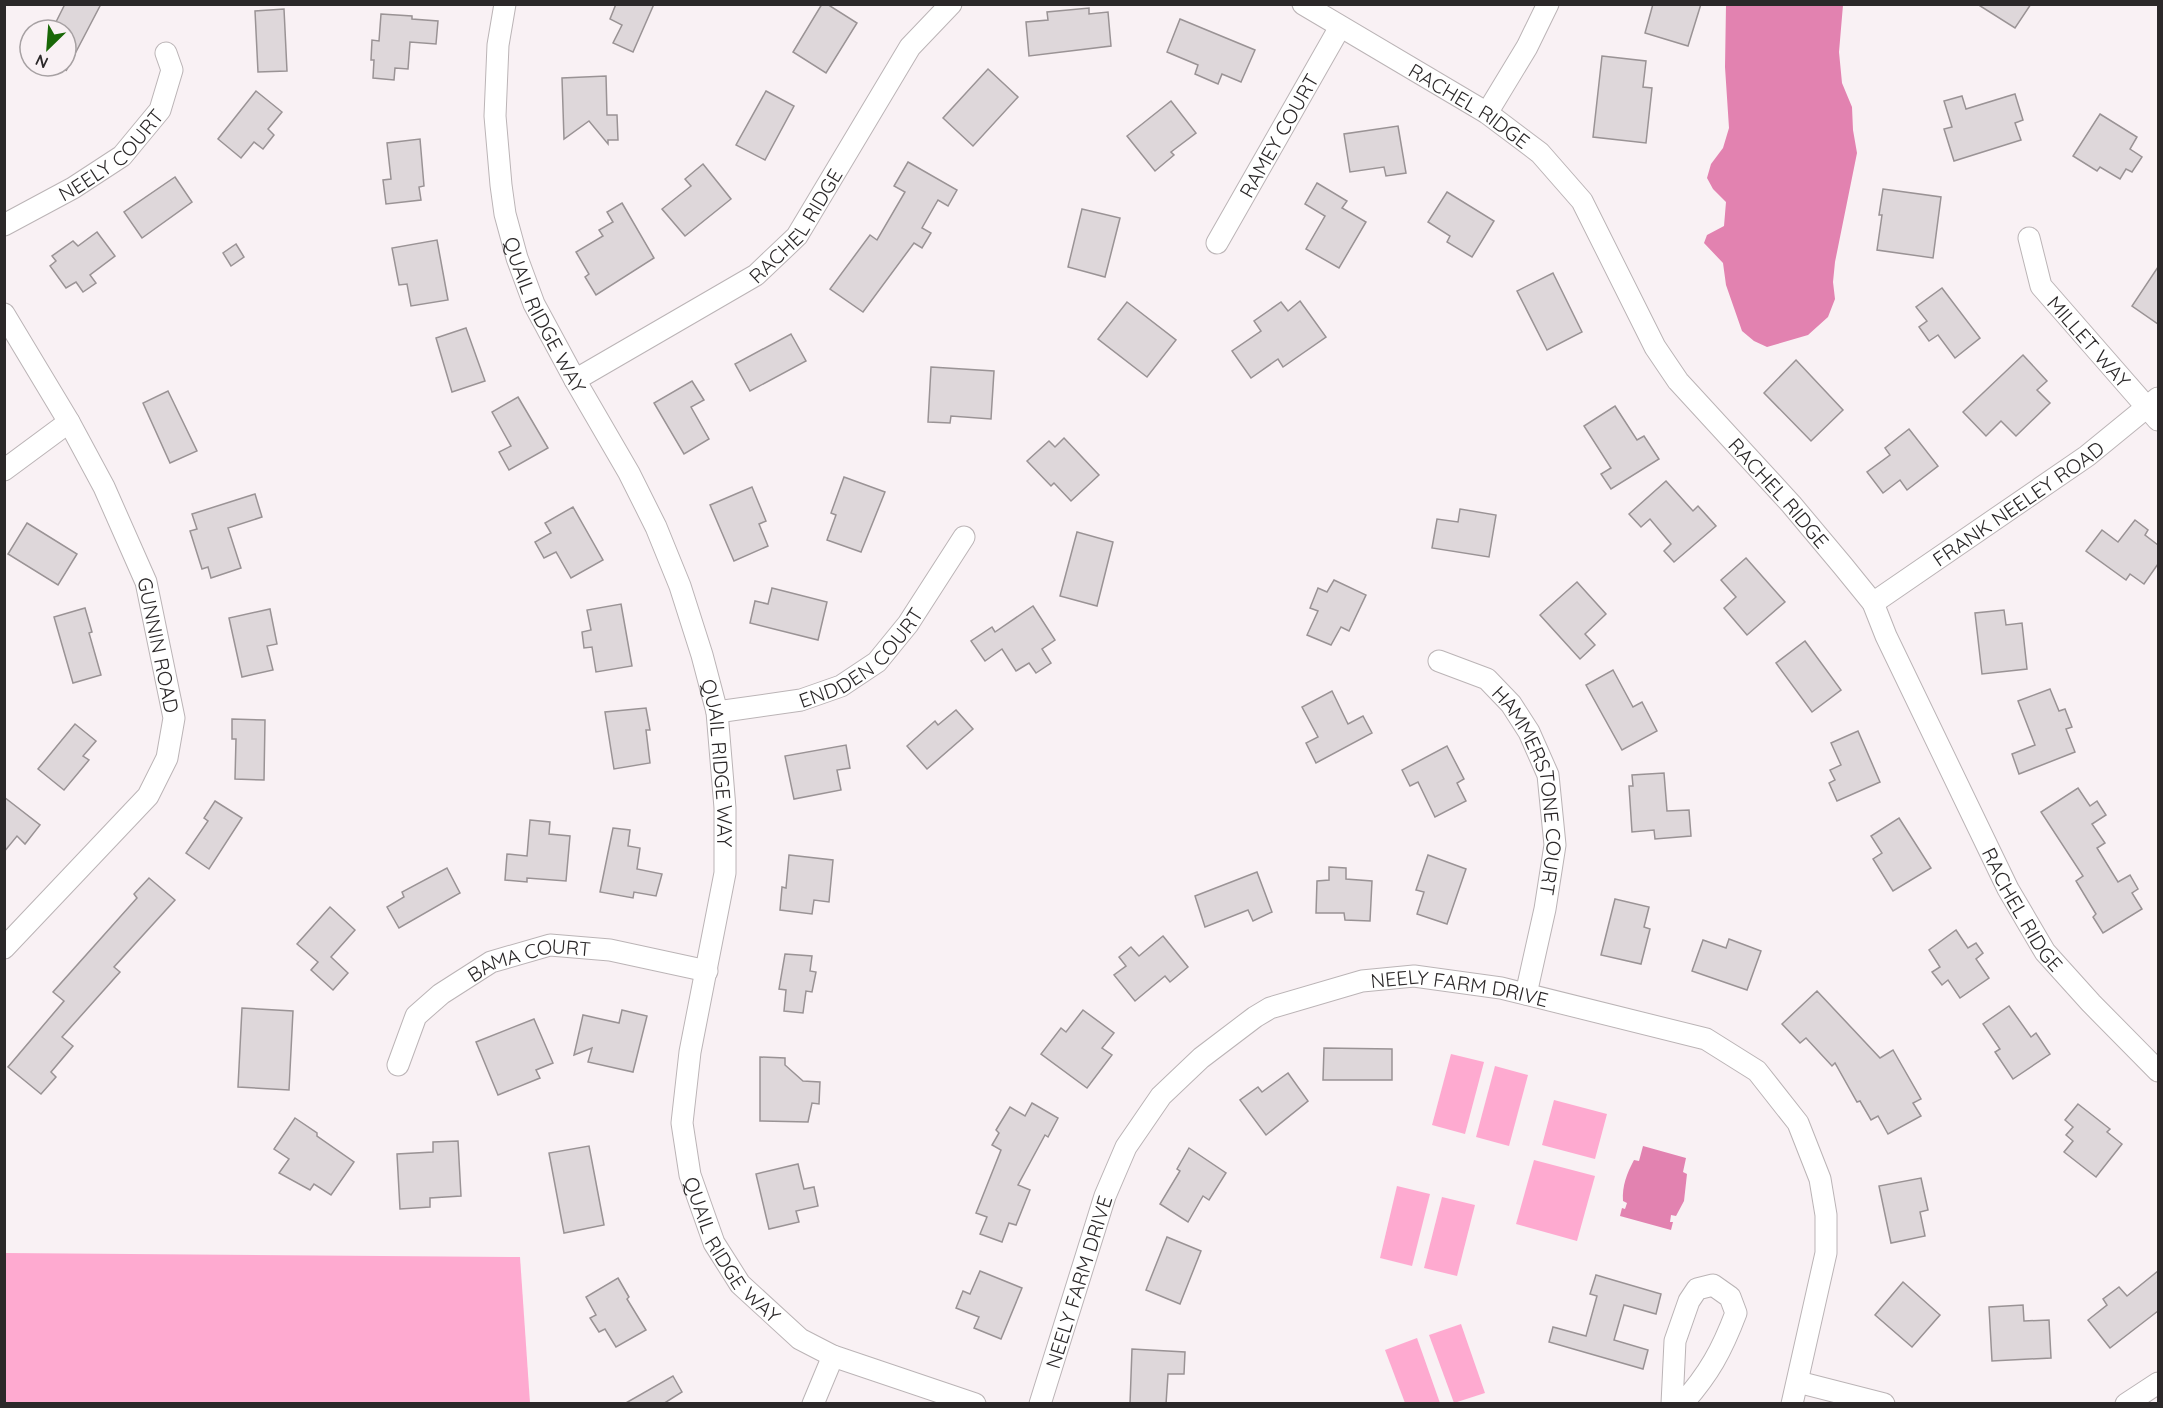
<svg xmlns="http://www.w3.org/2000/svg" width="2163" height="1408" viewBox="0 0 2163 1408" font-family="Quicksand,sans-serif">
  <rect width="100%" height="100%" fill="#f9f1f4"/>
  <g fill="#feaad0">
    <polygon points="1451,1054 1484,1062 1465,1134 1432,1125"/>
    <polygon points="1495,1066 1528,1075 1509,1146 1476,1137"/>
    <polygon points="1554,1100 1607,1114 1595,1159 1542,1145"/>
    <polygon points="1534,1160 1595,1176 1577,1241 1516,1224"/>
    <polygon points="1397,1186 1430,1194 1412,1266 1380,1258"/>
    <polygon points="1442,1197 1475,1205 1457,1276 1424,1268"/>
    <polygon points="5,1253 520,1257 530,1403 5,1403"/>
    <polygon points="1461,1324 1485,1393 1454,1403 1429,1335"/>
    <polygon points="1417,1338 1440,1403 1405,1403 1385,1350"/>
  </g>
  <g fill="#e282b0">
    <polygon points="1726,5 1843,5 1839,52 1842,83 1852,107 1853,130 1857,153 1835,262 1833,282 1835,299 1828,317 1808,335 1767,347 1754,341 1742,331 1726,285 1723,263 1704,243 1707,235 1724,226 1726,202 1713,189 1707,178 1711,164 1723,148 1729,128 1725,67"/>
    <path d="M1643 1146 1686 1158 1683 1172 1687 1174 1684 1201 1676 1216 1671 1215 1670 1222H1673L1671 1230 1620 1216 1622 1208 1625 1209 1627 1203 1623 1201C1622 1186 1627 1173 1634 1160L1639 1161Z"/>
  </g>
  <g fill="#ded7da" stroke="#9a9395" stroke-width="1.5">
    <polygon points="65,4 101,4 66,71 66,30 52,30"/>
    <polygon points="616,4 654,4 633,52 613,43 622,25 610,19"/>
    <polygon points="822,4 827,4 857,23 826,73 793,52"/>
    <polygon points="1653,4 1701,4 1688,46 1645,33"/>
    <polygon points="1977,4 2031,4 2015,28"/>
    <polygon points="1089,8 1089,14 1108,12 1111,46 1029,56 1026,22 1048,20 1047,12"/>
    <polygon points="284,9 287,71 258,72 255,11"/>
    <polygon points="381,14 412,16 412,19 438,21 436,44 410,42 408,69 395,68 394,80 373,78 374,60 371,60 372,40 379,41"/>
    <polygon points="1180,19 1255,50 1241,82 1222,74 1218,84 1195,74 1198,65 1167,52"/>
    <polygon points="1602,56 1646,61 1643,87 1652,88 1646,143 1593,137"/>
    <polygon points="988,69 1018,97 973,146 943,118"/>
    <polygon points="606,76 607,115 617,115 618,140 608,140 608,144 589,121 564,139 562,78"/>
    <polygon points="256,91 282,112 268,129 274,135 263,149 254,142 241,158 218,139"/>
    <polygon points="766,91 794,106 765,160 736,145"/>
    <polygon points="2015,94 2023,120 2015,123 2021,140 1954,161 1944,129 1952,127 1944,101 1962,96 1966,109"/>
    <polygon points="1171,101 1196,133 1171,152 1174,155 1155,171 1127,136"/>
    <polygon points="2100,114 2137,137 2130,149 2142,157 2132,172 2126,169 2120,179 2100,167 2097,171 2073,156"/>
    <polygon points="1398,126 1406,173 1386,176 1384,167 1350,172 1344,134"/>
    <polygon points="420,139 424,186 419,187 421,200 386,204 383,180 391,179 387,143"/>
    <polygon points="908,162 957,190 948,206 938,200 922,228 931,233 922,248 914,243 863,312 830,289 870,235 877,240 905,192 894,186"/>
    <polygon points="703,164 731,199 685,236 662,209 691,186 685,179"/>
    <polygon points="175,177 192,202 142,238 124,212"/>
    <polygon points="1317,183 1347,201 1342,208 1366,222 1339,268 1306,249 1325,216 1305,204"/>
    <polygon points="1883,189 1941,197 1933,258 1877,250 1882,215 1879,215"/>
    <polygon points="1447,192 1494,221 1472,257 1447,242 1450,236 1428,222"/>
    <polygon points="622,203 654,258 596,295 585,277 589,274 576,252 603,236 599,230 613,222 607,212"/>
    <polygon points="1082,209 1120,218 1105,277 1068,267"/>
    <polygon points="97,232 115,256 90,275 96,283 83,292 76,282 66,288 50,266 56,261 52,256 73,241 78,246"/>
    <polygon points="437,240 448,300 411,306 407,284 399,285 392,248"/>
    <polygon points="236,244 244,257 231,266 223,253"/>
    <polygon points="2158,267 2158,324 2132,306"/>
    <polygon points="1553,273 1582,332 1547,350 1517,291"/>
    <polygon points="1942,288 1980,338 1955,358 1938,335 1929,341 1919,327 1927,321 1916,307"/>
    <polygon points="1300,301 1326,337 1283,367 1278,359 1251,378 1232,351 1261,331 1254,321 1281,302 1288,311"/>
    <polygon points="1127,302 1176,340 1147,377 1098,339"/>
    <polygon points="466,328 485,381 452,392 436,338"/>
    <polygon points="791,334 806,361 750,391 735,364"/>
    <polygon points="2023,355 2047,381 2037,390 2050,403 2016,436 2001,421 1986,436 1963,412"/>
    <polygon points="1796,360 1843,410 1811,441 1764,393"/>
    <polygon points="931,367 994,371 991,419 951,416 950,423 928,422"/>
    <polygon points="692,381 704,400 691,407 709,439 684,454 654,403"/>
    <polygon points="168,391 197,451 170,463 143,403"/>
    <polygon points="518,397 548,448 509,470 499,452 511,446 492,412"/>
    <polygon points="1615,406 1637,440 1644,436 1659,459 1611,489 1601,474 1611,468 1584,426"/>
    <polygon points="1909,429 1938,466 1907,490 1900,480 1883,493 1867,472 1890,455 1885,448"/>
    <polygon points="1064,438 1099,475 1071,501 1054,483 1051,486 1027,461 1049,441 1055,447"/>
    <polygon points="844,477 885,492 861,552 827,540 836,515 831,513"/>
    <polygon points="1666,481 1693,511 1698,506 1716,526 1674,562 1664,551 1671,544 1650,519 1641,527 1629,514"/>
    <polygon points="752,487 766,521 759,524 768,546 734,561 710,505"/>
    <polygon points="255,494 262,517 228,528 241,568 211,578 208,567 202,569 190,531 197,529 192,514"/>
    <polygon points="573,507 603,560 571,578 556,552 544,558 535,542 551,533 545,523"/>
    <polygon points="1460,509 1496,515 1489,557 1432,548 1437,519 1458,522"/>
    <polygon points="2135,520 2148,530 2145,535 2158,545 2158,564 2144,584 2130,574 2126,580 2086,551 2102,530 2118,542"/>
    <polygon points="27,523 77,554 58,585 8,554"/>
    <polygon points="1077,532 1113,542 1097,606 1060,596"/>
    <polygon points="1746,558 1785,602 1747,635 1724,608 1736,597 1721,580"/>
    <polygon points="1334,580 1366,595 1349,631 1341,627 1331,645 1307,635 1318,611 1310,608 1318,588 1327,592"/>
    <polygon points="1577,582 1606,614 1585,634 1595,645 1580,659 1540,615"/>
    <polygon points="772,588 827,602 818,640 750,623 755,601 768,604"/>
    <polygon points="621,604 632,666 596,672 592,647 584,648 582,632 591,630 587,610"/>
    <polygon points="1033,606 1055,640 1042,649 1051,663 1036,673 1029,663 1016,671 1002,649 985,661 971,641 992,627 995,632"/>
    <polygon points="85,608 92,632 89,633 101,675 73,683 54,617"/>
    <polygon points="270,609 277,644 267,646 273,670 242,677 229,618"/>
    <polygon points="2004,610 2006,625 2022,623 2027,669 1982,674 1975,613"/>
    <polygon points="1805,641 1841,690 1812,712 1776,663"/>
    <polygon points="1613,670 1633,707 1642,702 1657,731 1622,750 1586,685"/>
    <polygon points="2050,689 2059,711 2065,709 2072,727 2066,729 2075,752 2019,774 2012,754 2035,745 2018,701"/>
    <polygon points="1332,691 1348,724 1363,716 1372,733 1316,763 1306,743 1318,737 1302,707"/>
    <polygon points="646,708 650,730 646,730 650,763 614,769 605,712"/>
    <polygon points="956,710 973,729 927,769 907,746 935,721 938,725"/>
    <polygon points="232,719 265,720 264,780 235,779 236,739 232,739"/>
    <polygon points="75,724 96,741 83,756 89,760 64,790 38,769"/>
    <polygon points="1858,731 1880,782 1837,801 1829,783 1835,780 1830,770 1841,765 1831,743"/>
    <polygon points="846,745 850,768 837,770 841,790 794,799 785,756"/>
    <polygon points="1447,746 1464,779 1457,783 1466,801 1435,817 1418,782 1410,786 1402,770"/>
    <polygon points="1664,773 1667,811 1689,810 1691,836 1655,839 1654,830 1632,832 1629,786 1633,786 1632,775"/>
    <polygon points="2078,788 2090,806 2097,801 2106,815 2092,824 2105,843 2097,848 2118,882 2130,875 2138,889 2132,893 2142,909 2103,933 2093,917 2096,914 2076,881 2083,876 2041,812"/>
    <polygon points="4,797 40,825 25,844 17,836 4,852"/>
    <polygon points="215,801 242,818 209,869 186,853 208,821 204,818"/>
    <polygon points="1899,818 1931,868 1893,891 1873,859 1882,853 1871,836"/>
    <polygon points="530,820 550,822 549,834 570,836 566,881 527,878 527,882 505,880 507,854 527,856"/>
    <polygon points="613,828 630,830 628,846 640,848 637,869 662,874 656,896 634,892 633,898 600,892"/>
    <polygon points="789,855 833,860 829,902 814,900 812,914 780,910 782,887 786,888"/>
    <polygon points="1428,855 1466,869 1447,924 1417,914 1424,892 1416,890"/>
    <polygon points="1329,867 1346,868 1346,879 1372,881 1370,921 1345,920 1344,913 1316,913 1317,881 1329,880"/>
    <polygon points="447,868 460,893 399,928 387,907 404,897 402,892"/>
    <polygon points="1257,872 1272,912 1253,921 1248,910 1205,927 1195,896"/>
    <polygon points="149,878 175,900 114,967 120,972 62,1037 73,1046 51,1072 56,1077 41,1094 8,1067 64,1001 53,992 137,898 134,894"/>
    <polygon points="1615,899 1649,907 1644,927 1650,929 1641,964 1601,955"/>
    <polygon points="330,907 355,930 331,957 348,973 333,990 311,970 318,962 297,944"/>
    <polygon points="1956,930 1968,948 1976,943 1983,953 1976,959 1989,978 1960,998 1948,980 1942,985 1932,972 1940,967 1929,950"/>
    <polygon points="1163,936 1188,967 1170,982 1165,976 1135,1001 1114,975 1126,966 1119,957 1131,947 1139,956"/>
    <polygon points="1729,939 1761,951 1747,990 1692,971 1703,940 1726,948"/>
    <polygon points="785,954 812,956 810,971 816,972 812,992 806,991 803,1013 784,1011 786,990 779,989"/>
    <polygon points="1817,991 1880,1058 1893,1050 1921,1099 1913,1103 1921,1116 1888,1134 1878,1116 1871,1120 1860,1101 1857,1102 1835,1063 1832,1066 1806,1038 1800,1043 1782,1024"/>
    <polygon points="2009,1006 2031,1037 2036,1033 2050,1054 2013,1079 1995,1052 2000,1049 1983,1024"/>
    <polygon points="242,1008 293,1011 289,1090 238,1087"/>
    <polygon points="622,1010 647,1016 633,1072 588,1062 592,1048 574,1055 583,1015 619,1023"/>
    <polygon points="1083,1010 1114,1033 1102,1048 1112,1055 1087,1088 1041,1054 1061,1028 1066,1032"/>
    <polygon points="534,1019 553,1063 536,1070 540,1078 498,1095 476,1042"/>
    <polygon points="1324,1048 1392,1049 1392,1080 1323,1080"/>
    <polygon points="760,1057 785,1058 785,1065 803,1081 820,1082 819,1104 812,1103 808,1122 760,1121"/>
    <polygon points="1288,1073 1308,1101 1266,1135 1240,1100 1258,1087 1262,1092"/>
    <polygon points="1032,1103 1058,1118 1048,1137 1045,1135 1018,1185 1030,1190 1016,1225 1009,1223 1002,1242 980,1234 987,1217 976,1213 1001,1150 992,1145 999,1133 996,1130 1010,1107 1025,1116"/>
    <polygon points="2078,1104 2110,1129 2107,1132 2122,1144 2096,1177 2064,1152 2073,1141 2066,1135 2073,1127 2065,1120"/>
    <polygon points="295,1118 317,1133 317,1136 354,1162 331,1195 314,1184 310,1190 279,1173 289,1159 274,1149"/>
    <polygon points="458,1141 461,1196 430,1198 430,1207 400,1209 397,1154 433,1152 433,1142"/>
    <polygon points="589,1146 604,1225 564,1233 549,1153"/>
    <polygon points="1189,1148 1226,1173 1209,1200 1203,1196 1188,1222 1160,1204 1180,1171 1177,1169"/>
    <polygon points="798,1164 804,1189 814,1187 818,1206 796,1211 799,1222 769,1229 756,1174"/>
    <polygon points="1921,1178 1928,1210 1920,1212 1925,1236 1891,1243 1879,1186"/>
    <polygon points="1167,1237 1201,1251 1180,1304 1146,1290"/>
    <polygon points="980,1271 1022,1288 1001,1339 974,1328 979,1317 956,1308 963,1291 970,1294"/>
    <polygon points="2158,1271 2158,1311 2110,1348 2088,1320 2107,1305 2103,1299 2119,1287 2127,1296"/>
    <polygon points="1596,1275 1661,1294 1656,1314 1624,1305 1614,1340 1648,1350 1643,1369 1549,1342 1553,1327 1586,1336 1597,1296 1590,1294"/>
    <polygon points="618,1278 629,1297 627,1299 646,1330 616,1347 605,1329 599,1332 590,1318 596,1315 586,1297"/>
    <polygon points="1903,1282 1940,1315 1912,1347 1875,1315"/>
    <polygon points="2023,1305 2024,1321 2049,1320 2051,1358 1992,1361 1989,1307"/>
    <polygon points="1132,1349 1185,1352 1184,1374 1168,1374 1166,1404 1130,1404"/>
    <polygon points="673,1376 682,1392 663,1404 624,1404"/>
  </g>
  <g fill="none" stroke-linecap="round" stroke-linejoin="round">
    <defs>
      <g id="minor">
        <path id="s1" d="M505 4 498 45 495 116 501 185 505 214 517 258 534 304 575 380 629 473 656 527 680 586 702 655 717 712 725 808V873L690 1052 682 1123 690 1175 714 1243 740 1284 800 1339 833 1356 975 1404"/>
        <path id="s2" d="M1303 4 1487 113 1540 153 1582 201 1655 347 1678 381 1791 504 1843 566 1873 603 1886 636 2008 889 2045 952 2091 1003 2158 1071"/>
        <polyline points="1487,113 1527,47 1548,4"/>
        <path id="s3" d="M4 225 73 188 122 156 160 110 172 70 166 53"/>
        <path id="s4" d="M2029 238 2041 286 2158 420"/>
        <path id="s5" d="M1217 243 1340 27"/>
        <path id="s6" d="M4 314 69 422 104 487 146 582 174 718 167 758 148 796 4 948"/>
        <path id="s7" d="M575 380 756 275 797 236 910 47 951 4"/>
        <polyline points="4,470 69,422"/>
        <path id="s8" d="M1873 603 2087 456 2158 398"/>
        <path id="s9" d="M1439 661 1487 679 1511 704 1529 732 1548 775 1555 845 1545 909 1526 994"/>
        <path id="s10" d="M717 712 801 700 841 686 877 662 908 624 964 537"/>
        <path id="s11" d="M398 1065 416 1016 441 994 491 962 550 945 610 950 707 971"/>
        <polyline points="1798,1382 1884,1404"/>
        <polyline points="813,1404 833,1356"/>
        <path id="s12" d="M1040 1404 1105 1196 1126 1147 1161 1096 1201 1058 1255 1017 1270 1008 1362 981 1414 976 1501 988 1706 1039 1757 1071 1798 1123 1820 1179 1826 1215V1253L1792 1404"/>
        <path d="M1672 1404 1675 1341 1689 1301 1697 1289 1713 1285 1730 1297 1736 1313C1722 1350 1709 1374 1682 1404"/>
        <polyline points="2126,1404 2158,1383"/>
      </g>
    </defs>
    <use href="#minor" stroke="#bbb4b6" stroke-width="23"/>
    <use href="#minor" stroke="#fff" stroke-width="21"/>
  </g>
  <g text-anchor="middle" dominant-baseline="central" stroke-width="4.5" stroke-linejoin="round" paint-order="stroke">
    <g font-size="20" fill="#2b2829" stroke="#f9f1f4">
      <text stroke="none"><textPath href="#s2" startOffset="195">RACHEL RIDGE</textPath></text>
      <text stroke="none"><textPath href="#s5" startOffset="124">RAMEY COURT</textPath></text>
      <text stroke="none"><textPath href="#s3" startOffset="129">NEELY COURT</textPath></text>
      <text stroke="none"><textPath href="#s7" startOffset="273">RACHEL RIDGE</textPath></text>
      <text stroke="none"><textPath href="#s1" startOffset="320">QUAIL RIDGE WAY</textPath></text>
      <text stroke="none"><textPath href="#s4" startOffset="123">MILLET WAY</textPath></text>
      <text stroke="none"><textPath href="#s2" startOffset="699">RACHEL RIDGE</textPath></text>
      <text stroke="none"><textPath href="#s8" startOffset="176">FRANK NEELEY ROAD</textPath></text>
      <text stroke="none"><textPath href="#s6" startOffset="368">GUNNIN ROAD</textPath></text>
      <text stroke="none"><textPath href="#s10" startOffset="160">ENDDEN COURT</textPath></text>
      <text stroke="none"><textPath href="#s1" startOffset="806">QUAIL RIDGE WAY</textPath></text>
      <text stroke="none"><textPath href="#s9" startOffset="176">HAMMERSTONE COURT</textPath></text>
      <text stroke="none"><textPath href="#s2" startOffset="1185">RACHEL RIDGE</textPath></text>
      <text stroke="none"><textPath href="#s11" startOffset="183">BAMA COURT</textPath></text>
      <text stroke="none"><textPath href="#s12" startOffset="668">NEELY FARM DRIVE</textPath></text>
      <text stroke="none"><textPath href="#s1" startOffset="1310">QUAIL RIDGE WAY</textPath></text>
      <text stroke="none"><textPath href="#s12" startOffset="128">NEELY FARM DRIVE</textPath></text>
    </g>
  </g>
  <rect width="2163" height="1408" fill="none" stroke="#2b2829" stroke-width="12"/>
  <g transform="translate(48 48) rotate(205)"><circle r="28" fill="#f9f1f4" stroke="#a7a1a3" stroke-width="1.5"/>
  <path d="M0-4.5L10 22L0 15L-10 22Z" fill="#196807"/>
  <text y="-9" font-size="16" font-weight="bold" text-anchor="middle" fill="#2b2829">N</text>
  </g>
</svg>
